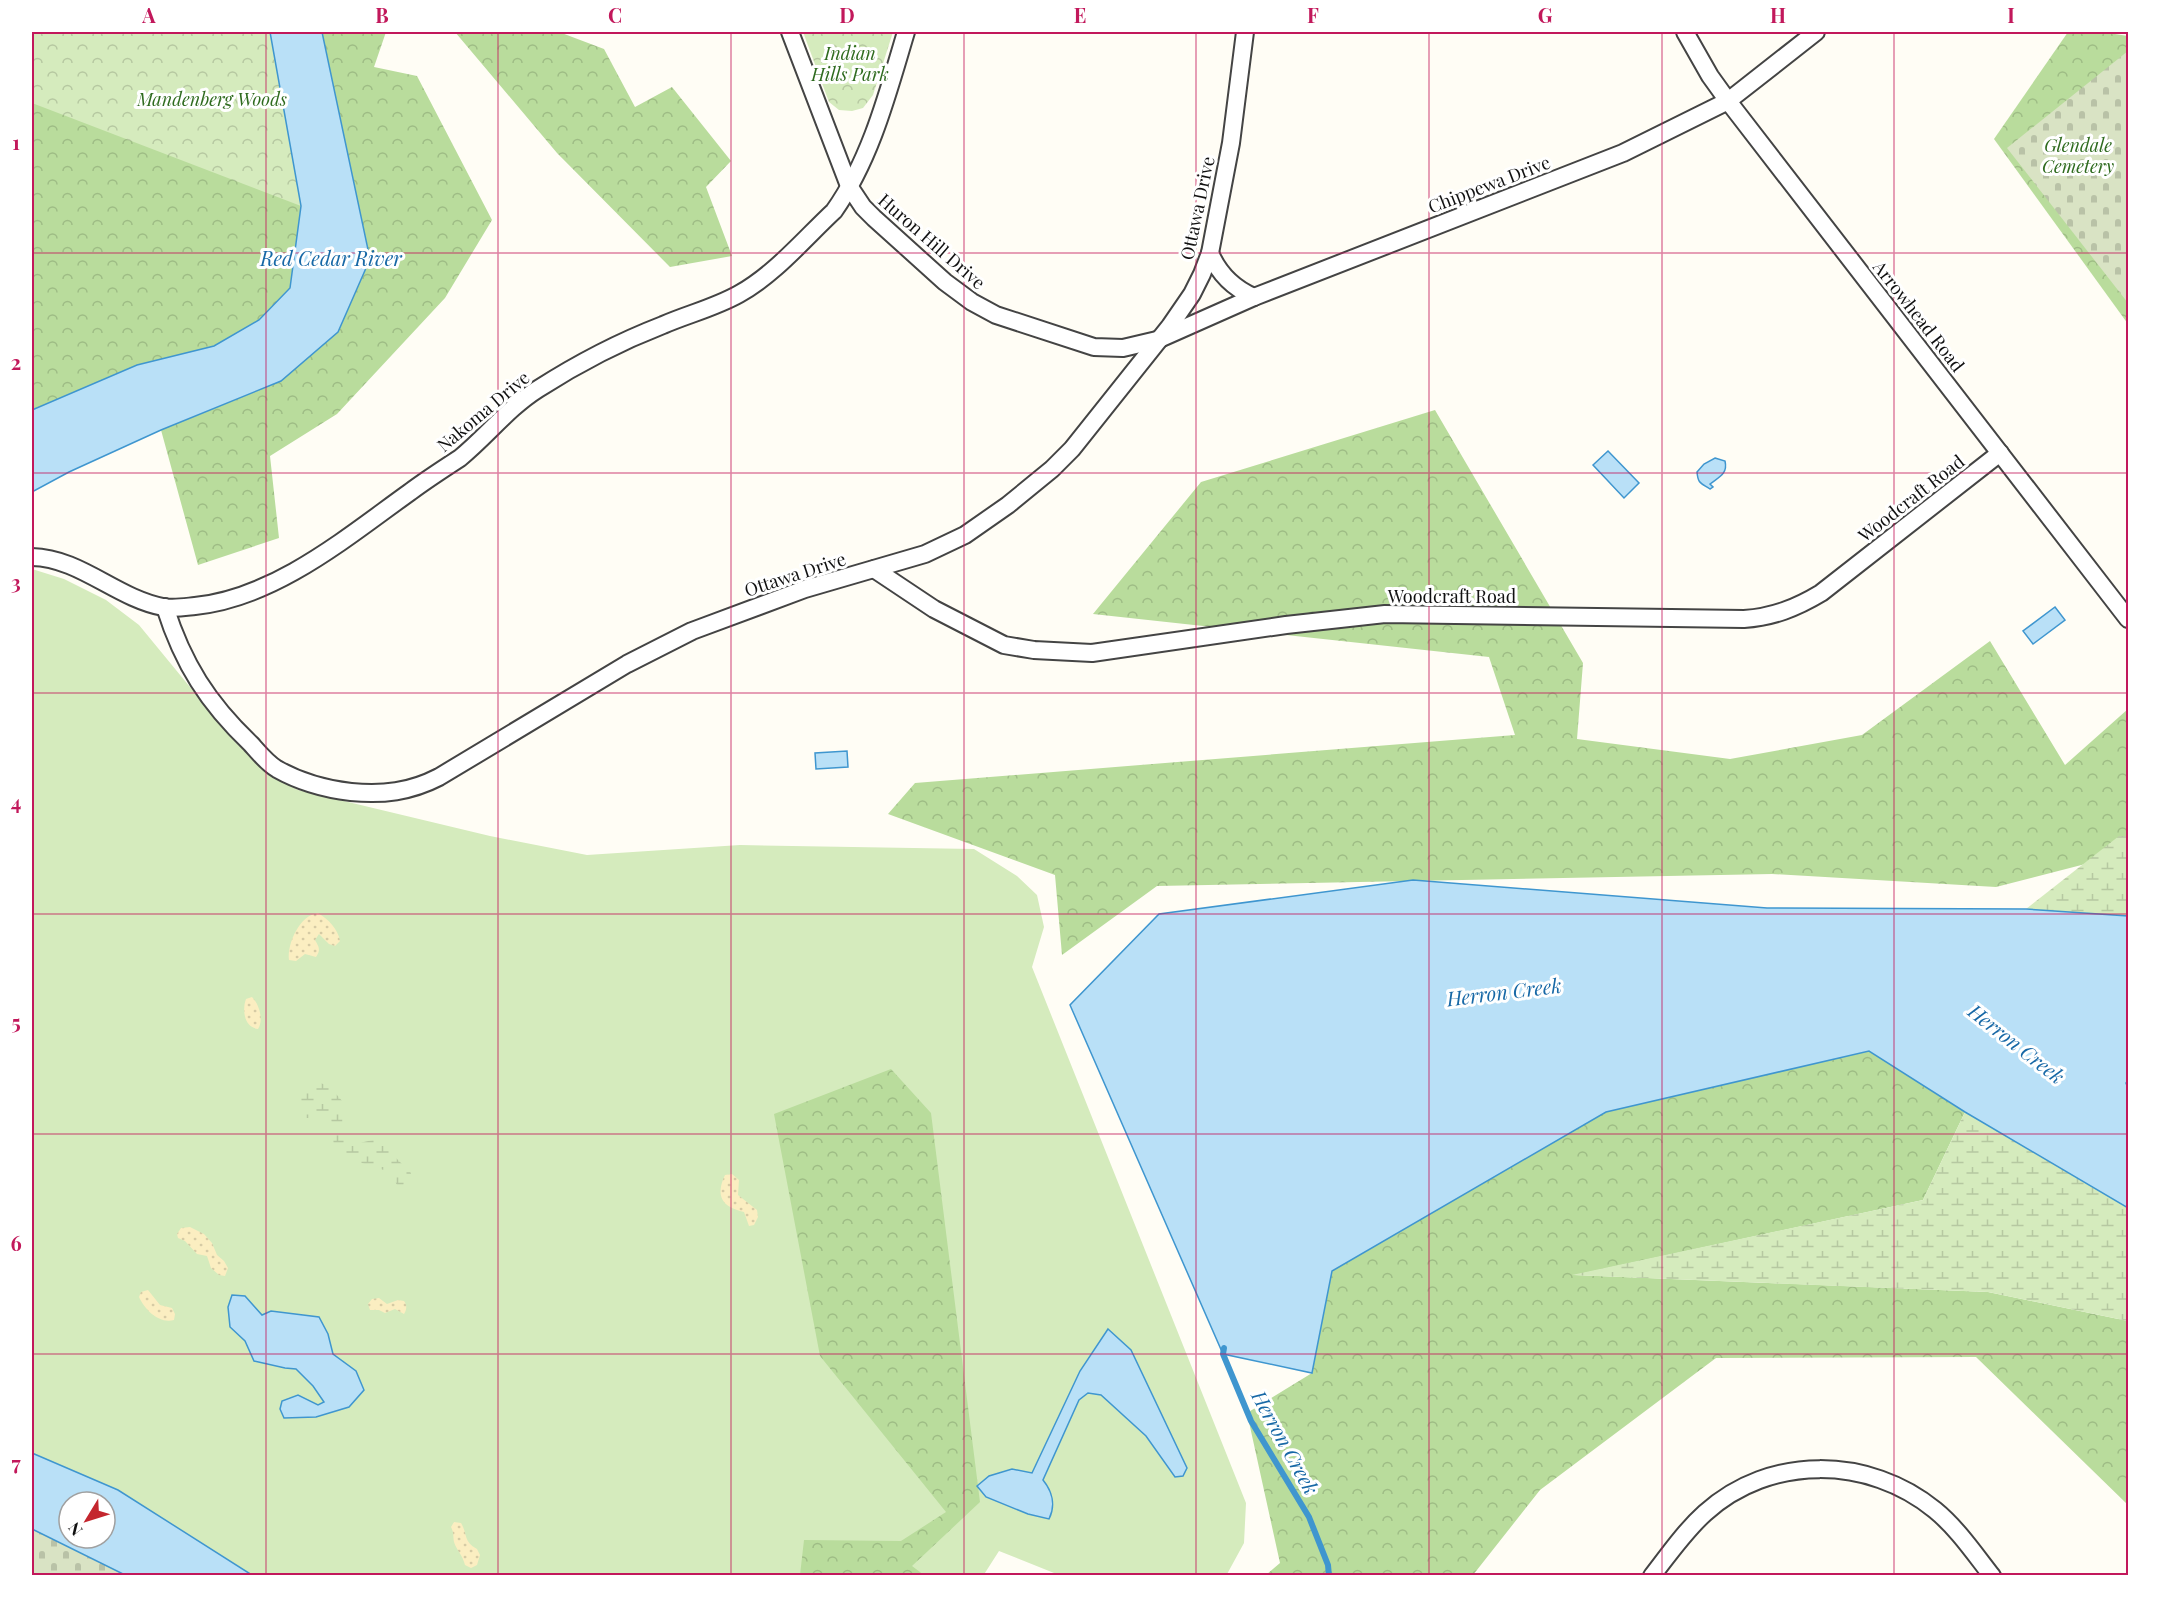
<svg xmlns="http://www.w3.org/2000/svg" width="2160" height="1607" viewBox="0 0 2160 1607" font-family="'Playfair Display',serif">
  <defs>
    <pattern id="forest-crowns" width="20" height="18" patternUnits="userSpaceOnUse" patternTransform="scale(1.5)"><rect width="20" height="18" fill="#b9dc9c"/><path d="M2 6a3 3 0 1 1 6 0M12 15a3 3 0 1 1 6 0" fill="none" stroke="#9ebc85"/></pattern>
    <pattern id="wetland-marsh" width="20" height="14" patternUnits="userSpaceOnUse" patternTransform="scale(1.5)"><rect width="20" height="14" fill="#d5ebbd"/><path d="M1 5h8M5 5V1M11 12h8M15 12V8" fill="none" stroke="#b6c8a1"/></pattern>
    <pattern id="sand-dots" width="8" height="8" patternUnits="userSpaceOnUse" patternTransform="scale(1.5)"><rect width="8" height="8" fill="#fbeec1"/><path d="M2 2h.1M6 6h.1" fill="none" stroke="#d6cba5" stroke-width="1.8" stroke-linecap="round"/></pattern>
    <pattern id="cemetery-stones" width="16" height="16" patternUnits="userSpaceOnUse" patternTransform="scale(1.5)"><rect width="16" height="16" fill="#d9e3c4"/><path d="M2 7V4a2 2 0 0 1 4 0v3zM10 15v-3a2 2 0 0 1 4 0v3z" fill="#b9c2a7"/></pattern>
    <pattern id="park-crowns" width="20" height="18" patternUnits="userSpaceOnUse" patternTransform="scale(1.5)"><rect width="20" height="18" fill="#d5ebbd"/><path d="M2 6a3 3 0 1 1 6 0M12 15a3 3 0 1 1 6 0" fill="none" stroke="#b6c8a1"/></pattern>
  </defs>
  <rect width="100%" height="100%" fill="#fffdf5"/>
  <polygon fill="#d5ebbd" points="32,569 64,579 106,600 139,625 236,743 267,772 298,790 490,836 587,855 740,845 974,849 1017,876 1037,895 1044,927 1032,967 1246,1503 1244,1543 1226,1576 1059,1575 999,1551 983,1576 252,1575 118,1490 32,1453"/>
  <g fill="url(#forest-crowns)">
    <polygon points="32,32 270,32 301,206 290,288 259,320 214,347 137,365 32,410"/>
    <polygon points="322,32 386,32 374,67 417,76 492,220 445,298 337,414 270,456 279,538 198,565 161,430 281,381 370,259"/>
    <polygon points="455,32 559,32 604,49 635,107 672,87 731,161 706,187 732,256 670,267 557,153"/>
    <polygon points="2068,32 2102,32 2128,36 2128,324 1994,139"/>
    <polygon points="1435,410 1583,663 1577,739 1730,759 1862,735 1990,641 2065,765 2128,709 2128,853 1996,887 1772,874 1157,886 1062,955 1055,875 888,814 915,783 1515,735 1489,657 1093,614 1201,482"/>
    <polygon points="1869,1051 1965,1112 1923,1200 1575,1275 1988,1292 2128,1321 2128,1505 1976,1357 1716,1358 1540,1490 1473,1575 1266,1575 1280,1563 1247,1413 1312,1373 1332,1271 1606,1112"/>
    <polygon points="891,1069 931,1113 980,1502 912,1566 924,1575 800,1575 804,1540 901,1541 946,1512 820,1356 774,1114"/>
  </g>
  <g fill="url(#wetland-marsh)">
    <polygon points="2119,836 2128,836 2128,916 2026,909"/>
    <path d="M316 1081 330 1087 343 1102 342 1126 345 1139 355 1144 377 1139 411 1173 410 1180 402 1186 397 1185 390 1172 346 1158 334 1148 332 1122 322 1118H306C295 1099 297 1092 316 1081Z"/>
    <polygon points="1965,1112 2128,1208 2128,1321 1988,1292 1572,1275 1923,1200"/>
  </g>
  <g fill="url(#sand-dots)">
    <path d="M318 913C328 919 338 929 340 941L335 946 329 944 319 934 315 940C319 947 321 950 316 957L305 954 296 961 289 960C287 943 300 915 318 913Z"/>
    <path d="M252 997C259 1004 264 1020 258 1029 244 1027 242 1010 246 999Z"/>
    <path d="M732 1174 739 1180 738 1195 757 1210 758 1217 754 1225 749 1226 744 1212C722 1207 715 1196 725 1175Z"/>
    <polygon points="190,1227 204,1234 212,1243 217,1255 224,1261 228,1268 225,1276 219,1275 211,1268 207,1256 197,1254 185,1241 178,1238 177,1234 181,1228"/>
    <path d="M148 1290 160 1305 172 1308 175 1314 174 1320C159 1324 145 1310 139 1297L141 1292Z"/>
    <path d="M379 1298 387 1304 398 1300 404 1301C407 1305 407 1309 404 1314L395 1309 385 1313 379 1310H370L368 1304 372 1299Z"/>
    <path d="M454 1522 461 1523C468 1535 463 1541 477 1549L480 1555 477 1565 471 1568 465 1565C463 1556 456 1549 454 1542 453 1536 454 1533 451 1527Z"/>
  </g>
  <g fill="url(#cemetery-stones)">
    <polygon points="2128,51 2128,303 2007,148"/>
    <polygon points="32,1529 125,1575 32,1575"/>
  </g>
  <g fill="url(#park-crowns)">
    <polygon points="32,32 270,32 301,206 32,103"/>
    <polygon points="803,32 893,32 873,95 863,108 852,111 839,110 829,102"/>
  </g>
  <g fill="#b9e0f7" stroke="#3f96cf" stroke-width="1.5" fill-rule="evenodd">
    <polygon points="270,32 322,32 370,259 338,332 281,381 161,430 69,472 32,492 32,410 137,365 214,346 259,320 290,288 301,206"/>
    <polygon points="1608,451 1639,483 1624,498 1593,465"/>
    <path d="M1715 458 1725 461C1728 474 1719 477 1710 484L1713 487 1710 489C1701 483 1698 484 1697 472L1704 464Z"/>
    <polygon points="2055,607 2065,620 2033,644 2023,631"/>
    <polygon points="847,751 848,767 816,769 815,753"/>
    <polygon points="1413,880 1767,908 2026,909 2128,916 2128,1080 2126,1083 2128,1088 2128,1208 1965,1112 1869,1051 1606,1112 1332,1271 1312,1373 1223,1354 1070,1005 1159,914"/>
    <polygon points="232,1295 245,1296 262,1315 271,1311 319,1317 328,1334 333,1354 356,1371 364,1390 349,1407 316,1417 284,1418 280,1409 282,1401 298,1395 318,1405 324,1402 313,1386 296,1369 285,1368 254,1361 245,1341 230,1327 228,1307"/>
    <path d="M1108 1329 1131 1350 1187 1468 1183 1476 1175 1477 1146 1436 1101 1395 1088 1393 1079 1400 1043 1480C1052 1491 1056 1505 1049 1519L1028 1514 986 1497 977 1486 989 1476 1012 1469 1032 1473 1080 1371Z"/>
    <path d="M32 1453 118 1490 252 1575H125L32 1529ZM69 1502H105V1538H69Z"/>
  </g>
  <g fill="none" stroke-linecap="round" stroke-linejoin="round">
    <polyline stroke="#3f96cf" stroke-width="6" points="1224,1348 1223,1354 1251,1421 1309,1517 1328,1565 1329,1576"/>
    <defs>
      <g id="street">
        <polyline points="790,32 849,186 863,207 874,218 945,282 972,302 996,315 1094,347 1123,348 1157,340 1254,297 1623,153 1728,101 1816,32"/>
        <polyline points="1685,32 1710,76 1728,101 2128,619"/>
        <path d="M1210 253C1219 274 1233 288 1254 297"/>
        <path d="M32 557C80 558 116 598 163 607 173 609 185 607 195 606 275 598 347 537 410 492 426 480 443 469 460 458 487 436 508 408 538 389 577 364 619 342 663 325 688 314 714 308 739 294 775 274 804 239 834 211 871 159 888 92 906 32"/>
        <path d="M874 569 934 609 1004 645 1034 650 1092 653 1286 625 1385 614 1744 619C1773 617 1796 608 1821 593L2000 453"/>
        <path d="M165 607C183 664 208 703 251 744 259 753 267 763 277 769 300 782 325 789 351 792 383 795 410 792 439 777L627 664 692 631 805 589 925 554 965 535 1008 505 1052 469 1072 449 1170 326 1192 294 1202 274 1210 253 1231 143 1245 32"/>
        <path d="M1652 1576C1669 1554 1685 1531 1705 1513 1770 1454 1869 1456 1935 1510 1957 1528 1974 1553 1992 1576"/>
      </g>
    </defs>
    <use href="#street" stroke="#444" stroke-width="20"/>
    <use href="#street" stroke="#fff" stroke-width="16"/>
  </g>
  <path fill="none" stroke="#c2185b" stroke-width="1.5" stroke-opacity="0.55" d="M266 32V1576M498 32V1576M731 32V1576M964 32V1576M1196 32V1576M1429 32V1576M1662 32V1576M1894 32V1576M32 253H2128M32 473H2128M32 693H2128M32 914H2128M32 1134H2128M32 1354H2128"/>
  <g text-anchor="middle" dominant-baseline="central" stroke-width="6" stroke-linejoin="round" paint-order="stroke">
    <g font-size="18" font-style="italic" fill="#2f6b1f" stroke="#fff">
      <text x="850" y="53">Indian<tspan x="850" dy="21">Hills Park</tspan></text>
      <text x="212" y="99">Mandenberg Woods</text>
      <text x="2078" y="145">Glendale<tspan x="2078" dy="21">Cemetery</tspan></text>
    </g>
    <g font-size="18" fill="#111" stroke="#fff">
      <text transform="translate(1489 184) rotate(-21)">Chippewa Drive</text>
      <text transform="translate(1197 208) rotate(-78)">Ottawa Drive</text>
      <text transform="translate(932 241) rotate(41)">Huron Hill Drive</text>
      <text transform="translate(1919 316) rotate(52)">Arrowhead Road</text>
      <text transform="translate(483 411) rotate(-40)">Nakoma Drive</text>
      <text transform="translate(1911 498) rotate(-38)">Woodcraft Road</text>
      <text transform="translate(795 574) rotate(-18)">Ottawa Drive</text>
      <text x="1452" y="596">Woodcraft Road</text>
    </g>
    <g font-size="20" font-style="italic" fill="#1768a6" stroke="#fff">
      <text x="331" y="257">Red Cedar River</text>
      <text transform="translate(1504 991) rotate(-7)">Herron Creek</text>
      <text transform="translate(2017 1043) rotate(38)">Herron Creek</text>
      <text transform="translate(1286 1442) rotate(61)">Herron Creek</text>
    </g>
  </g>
  <rect width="2160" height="1607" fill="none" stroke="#ffffff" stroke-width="66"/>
  <g transform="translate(87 1520) rotate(232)"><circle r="28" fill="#ffffff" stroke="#a0a0a0" stroke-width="1.5"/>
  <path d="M0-4.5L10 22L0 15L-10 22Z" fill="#c4262e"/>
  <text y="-9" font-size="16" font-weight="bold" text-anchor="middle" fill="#111111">N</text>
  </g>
  <rect x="33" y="33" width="2094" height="1541" fill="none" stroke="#c2185b" stroke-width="2"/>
  <g font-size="20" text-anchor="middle" font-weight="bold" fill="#c2185b">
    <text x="149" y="23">A</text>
    <text x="382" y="23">B</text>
    <text x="615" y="23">C</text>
    <text x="847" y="23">D</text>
    <text x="1080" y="23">E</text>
    <text x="1313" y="23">F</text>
    <text x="1545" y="23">G</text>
    <text x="1778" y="23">H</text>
    <text x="2011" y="23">I</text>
    <text x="16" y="150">1</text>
    <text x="16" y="370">2</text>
    <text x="16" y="590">3</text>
    <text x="16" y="810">4</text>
    <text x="16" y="1030">5</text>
    <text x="16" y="1251">6</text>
    <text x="16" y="1471">7</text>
  </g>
</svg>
